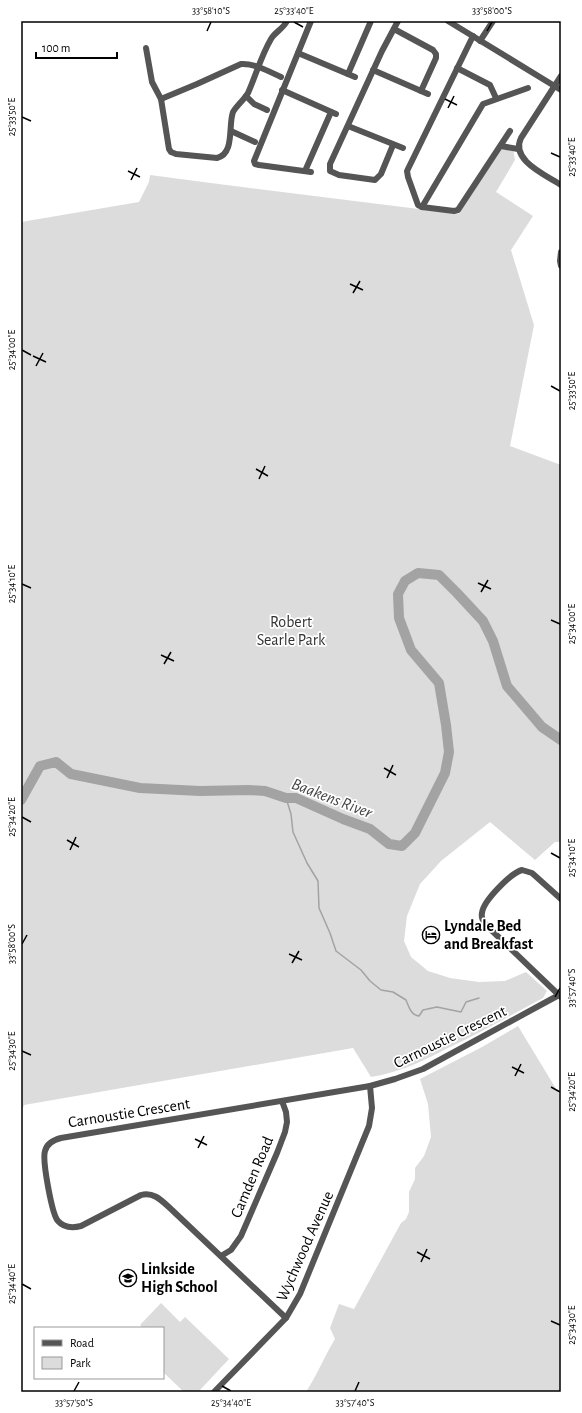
<svg xmlns="http://www.w3.org/2000/svg" width="582" height="1413" viewBox="0 0 582 1413" font-family="'Alegreya Sans',sans-serif">
  <rect width="100%" height="100%" fill="#fff"/>
  <g fill="#dcdcdc">
    <path d="M501 149H513L515 160 496 192 533 216 511 250 534 325 510 446 561 465V842H555L535 860 490 822 441 861 420 884 407 916 404 941 411 957 428 971 450 978 479 982 505 981 526 972 547 991 543 998C511 1015 480 1033 448 1048 421 1062 401 1072 371 1077L353 1048 24 1105 21 1113V222L139 202 149 182 150 175C253 189 356 201 459 214Z"/>
    <path d="M518 1026 561 1097V1392H306C317 1375 324 1357 335 1339L330 1328 339 1304 354 1309 401 1223 406 1219 409 1212V1192L415 1179V1168L424 1156 431 1137 428 1104 420 1079 482 1047Z"/>
    <polygon points="161,1303 180,1322 185,1317 229,1359 198,1392 184,1392 163,1372 163,1328 143,1328 140,1325"/>
  </g>
  <g fill="none" stroke-linecap="round" stroke-linejoin="round">
    <path stroke="#a3a3a3" stroke-width="1.5" d="M286 798 291 814 293 832 307 863 318 881 319 908 330 933 336 951 361 970 370 981 381 990 393 992 406 1000C409 1007 411 1015 419 1016L423 1010 437 1007 461 1012 466 1002 479 998"/>
    <polyline stroke="#a3a3a3" stroke-width="10" points="21,800 40,766 56,762 71,774 140,788 200,791 249,790 265,791 286,798 296,798 343,819 370,829 389,844 402,846 415,833 445,773 449,752 446,725 439,683 411,650 399,618 398,594 405,581 418,573 439,575 457,593 483,621 493,641 507,686 542,727 561,740"/>
    <g stroke="#555" stroke-width="6">
      <polyline points="311,21 254,161 255,164 259,165 311,172"/>
      <polyline points="448,21 561,90"/>
      <polyline points="394,29 433,50 436,54 436,58 421,91"/>
      <polyline points="473,36 407,171 408,177 418,205 422,207 454,211 458,210 510,131"/>
      <polyline points="480,41 493,21"/>
      <path d="M146 48 152 82 161 99 169 149 171 152 176 154 217 158C235 154 228 125 233 112 237 105 244 100 248 93 256 75 261 56 271 39 275 32 283 29 287 21"/>
      <polyline points="298,53 355,77"/>
      <polyline points="457,68 490,85 496,98"/>
      <polyline points="373,70 428,94"/>
      <polyline points="348,74 371,21"/>
      <path d="M561 76 521 138C510 160 546 175 561 185"/>
      <polyline points="282,90 336,114"/>
      <polyline points="246,96 254,104 267,110"/>
      <path d="M161 99 197 84 241 64C254 63 270 72 281 77"/>
      <polyline points="348,126 403,148"/>
      <polyline points="231,131 255,142"/>
      <polyline points="393,145 381,174 375,180 339,175 330,171 330,164 382,51 398,21"/>
      <polyline points="501,146 518,149"/>
      <polyline points="305,171 331,112"/>
      <polyline points="422,207 483,104 528,88"/>
      <polyline points="561,252 560,261 561,266"/>
      <path d="M561 899 532 873 522 870C511 873 483 901 482 913 481 917 483 921 485 924L561 997"/>
      <polyline points="470,928 485,924"/>
      <polyline points="221,1256 231,1250 241,1236 277,1153 285,1132 287,1122 286,1112 282,1101"/>
      <path d="M286 1318 172 1210C163 1202 154 1191 141 1195L81 1226C73 1228 64 1228 58 1221 52 1215 42 1160 45 1151 47 1143 53 1140 61 1138L370 1086 395 1079 423 1069 559 995"/>
      <polyline points="214,1392 286,1318 300,1294 369,1126 372,1108 370,1086"/>
    </g>
  </g>
  <path fill="none" stroke="#000" stroke-width="1.5" d="M294 22 303 27M207 31 211 22M487 31 492 22M445 99 457 105M448 108 454 96M22 117 31 121M551 153 560 157M128 171 140 177M131 180 137 168M350 284 363 290M353 293 360 281M22 350 31 355M33 356 46 362M36 366 43 353M551 386 560 391M256 469 268 476M259 479 265 466M478 583 491 589M22 584 31 588M481 592 488 580M551 620 560 624M161 655 174 661M164 664 171 652M384 768 396 775M387 778 393 765M22 817 31 822M67 840 79 847M70 850 76 837M551 853 560 858M22 944 27 935M289 954 302 960M292 963 299 951M555 997 560 988M22 1051 31 1055M512 1067 524 1073M515 1076 521 1064M551 1087 560 1092M195 1139 207 1145M198 1148 204 1136M417 1252 430 1259M421 1262 427 1249M22 1284 31 1289M551 1321 560 1325M222 1386 231 1391M74 1391 79 1382M355 1391 359 1382"/>
  <defs>
    <symbol id="hotel-ring" viewBox="-11 -11 22 22"><circle r="9.5" fill="#fff" stroke="#000" stroke-width="1.5"/><path d="M-6-4.5h1.5V1H6V5H4.5V3h-9V5H-6ZM-4 0a1.8 1.8 0 1 1 3.6 0ZM.5 0V-2.5h3Q6-2.5 6 0Z" fill="#000"/></symbol>
    <symbol id="school-ring" viewBox="-11 -11 22 22"><circle r="9.5" fill="#fff" stroke="#000" stroke-width="1.5"/><path d="M0-5L7-2L0 1L-7-2ZM-4 1L0 2.5L4 1V4Q0 6-4 4Z" fill="#000"/></symbol>
  </defs>
  <g fill-rule="evenodd">
    <use href="#hotel-ring" x="421" y="925" width="20" height="20"/>
    <use href="#school-ring" x="118" y="1268" width="20" height="20"/>
  </g>
  <g text-anchor="middle" dominant-baseline="central" stroke-width="3.5" stroke-linejoin="round" paint-order="stroke">
    <g font-size="16" fill="#333" stroke="#fff">
      <text x="291" y="622">Robert<tspan x="291" dy="18">Searle Park</tspan></text>
    </g>
    <g font-size="16" font-weight="bold" fill="#000" stroke="#fff" text-anchor="start">
      <text x="444" y="926">Lyndale Bed<tspan x="444" dy="18">and Breakfast</tspan></text>
      <text x="141" y="1269">Linkside<tspan x="141" dy="18">High School</tspan></text>
    </g>
    <g font-size="16" fill="#000" stroke="#fff">
      <text transform="translate(450 1037) rotate(-26)">Carnoustie Crescent</text>
      <text transform="translate(129 1113) rotate(-9)">Carnoustie Crescent</text>
      <text transform="translate(252 1177) rotate(-67)">Camden Road</text>
      <text transform="translate(305 1246) rotate(-66)">Wychwood Avenue</text>
    </g>
    <g font-size="17" font-style="italic" fill="#444" stroke="#fff">
      <text transform="translate(332 798) rotate(21)">Baakens River</text>
    </g>
  </g>
  <rect width="582" height="1413" fill="none" stroke="#ffffff" stroke-width="44"/>
  <rect x="34" y="1327" width="130" height="52" fill="#ffffff" stroke="#999999"/>
  <rect x="42" y="1340" width="20" height="6" fill="#555555" stroke="#999999"/>
  <text x="70" y="1347" font-size="12" fill="#000000">Road</text>
  <rect x="42" y="1357" width="20" height="12" fill="#dcdcdc" stroke="#999999"/>
  <text x="70" y="1367" font-size="12" fill="#000000">Park</text>
  <path d="M36 52v6h81v-6" fill="none" stroke="#000000" stroke-width="2"/>
  <text x="42" y="52" font-size="12" fill="#000000" stroke="#ffffff" stroke-width="3" paint-order="stroke">100 m</text>
  <rect x="22" y="22" width="538" height="1369" fill="none" stroke="#000" stroke-width="1.5"/>
  <g font-size="10" text-anchor="middle" fill="#000">
    <text x="211" y="14">33°58'10"S</text>
    <text x="294" y="14">25°33'40"E</text>
    <text x="492" y="14">33°58'00"S</text>
    <text transform="translate(11 117) rotate(-90)" y="4">25°33'50"E</text>
    <text transform="translate(571 157) rotate(-90)" y="4">25°33'40"E</text>
    <text transform="translate(11 350) rotate(-90)" y="4">25°34'00"E</text>
    <text transform="translate(571 391) rotate(-90)" y="4">25°33'50"E</text>
    <text transform="translate(11 584) rotate(-90)" y="4">25°34'10"E</text>
    <text transform="translate(571 624) rotate(-90)" y="4">25°34'00"E</text>
    <text transform="translate(11 817) rotate(-90)" y="4">25°34'20"E</text>
    <text transform="translate(571 858) rotate(-90)" y="4">25°34'10"E</text>
    <text transform="translate(11 944) rotate(-90)" y="4">33°58'00"S</text>
    <text transform="translate(571 988) rotate(-90)" y="4">33°57'40"S</text>
    <text transform="translate(11 1051) rotate(-90)" y="4">25°34'30"E</text>
    <text transform="translate(571 1092) rotate(-90)" y="4">25°34'20"E</text>
    <text transform="translate(11 1284) rotate(-90)" y="4">25°34'40"E</text>
    <text transform="translate(571 1325) rotate(-90)" y="4">25°34'30"E</text>
    <text x="74" y="1406">33°57'50"S</text>
    <text x="231" y="1406">25°34'40"E</text>
    <text x="355" y="1406">33°57'40"S</text>
  </g>
</svg>
